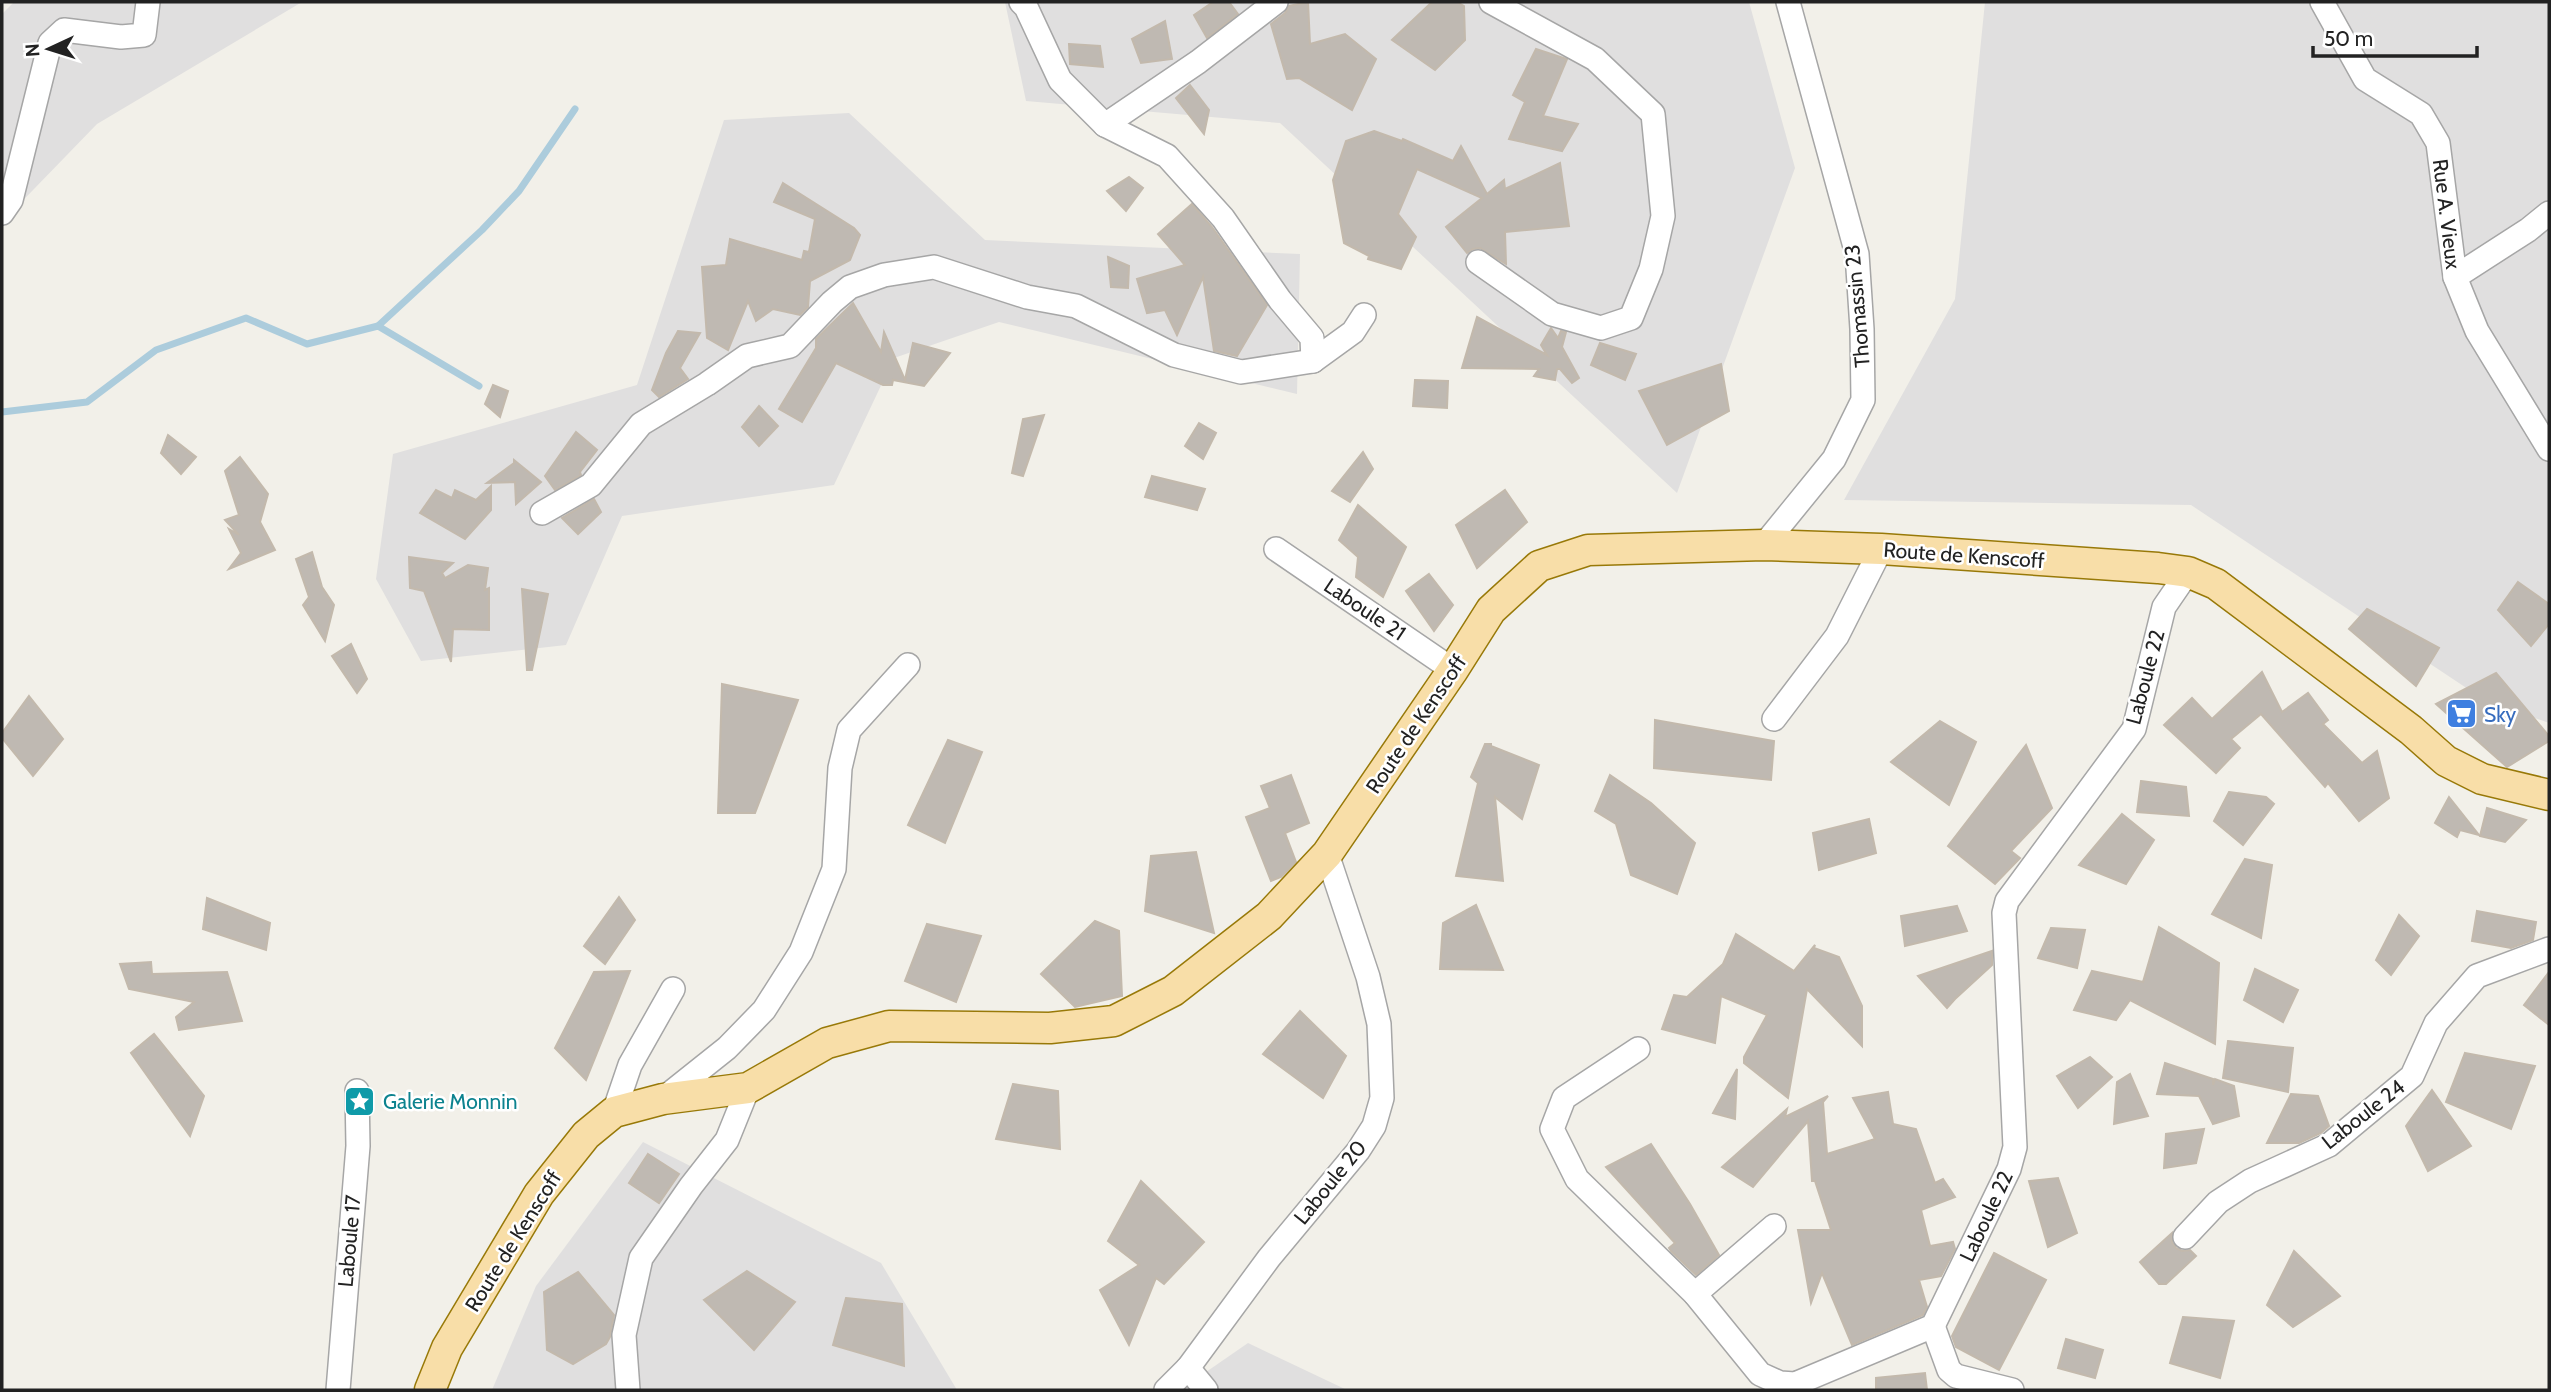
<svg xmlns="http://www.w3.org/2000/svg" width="2551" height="1392" viewBox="0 0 2551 1392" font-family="Cabin,sans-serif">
  <rect width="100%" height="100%" fill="#f2f0e9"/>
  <g fill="#e0dfdf">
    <polygon points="14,2 302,2 97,124 2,222 2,14"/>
    <polygon points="1005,2 1749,2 1795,168 1677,493 1280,123 1026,101"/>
    <polygon points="1985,2 2549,2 2549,723 2486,701 2191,505 1844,500 1955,299"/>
    <polygon points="849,113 985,240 1300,254 1297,394 999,322 894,358 834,485 622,516 566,645 421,661 376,579 393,454 637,385 724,120"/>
    <polygon points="643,1142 881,1263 957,1390 492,1390 536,1286"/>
    <polygon points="1248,1343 1347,1390 1180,1390"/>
  </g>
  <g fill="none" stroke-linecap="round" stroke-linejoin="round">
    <g stroke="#acccdc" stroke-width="7">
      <polyline points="378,326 482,230 519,191 575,109"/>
      <polyline points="2,412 87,402 156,350 246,318 307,344 378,326 479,386"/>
    </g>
  </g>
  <g fill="#bfb9b2" stroke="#c3b9ac" stroke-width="2">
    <polygon points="1213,2 1229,2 1238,14 1207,38 1194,15"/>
    <polygon points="1308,2 1310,44 1345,34 1376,59 1352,110 1299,78 1287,79 1271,24 1285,13 1289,6"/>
    <polygon points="1432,2 1457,2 1464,6 1465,40 1435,70 1392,40"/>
    <polygon points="1165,21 1172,59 1141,63 1132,39"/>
    <polygon points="1069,44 1100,46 1103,67 1070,64"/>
    <polygon points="1536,49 1567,59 1543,116 1578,124 1562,151 1509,139 1525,102 1513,95"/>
    <polygon points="1190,85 1209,110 1204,134 1176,98"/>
    <polygon points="1374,131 1402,141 1403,139 1453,161 1461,146 1487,194 1504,180 1505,189 1560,163 1569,226 1505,232 1506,264 1480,248 1473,249 1467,253 1446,227 1482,198 1417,169 1398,214 1416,237 1401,269 1368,259 1369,256 1344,243 1333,180 1346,141"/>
    <polygon points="1129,177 1143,188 1126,211 1107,191"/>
    <polygon points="783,183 854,228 860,235 850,260 810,281 808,307 800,315 773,309 756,321 748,301 728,350 707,338 702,267 726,265 730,239 802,260 804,251 809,252 815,219 774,202"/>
    <polygon points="1192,204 1212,227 1267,305 1237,356 1214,351 1203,277 1177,335 1165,310 1147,313 1137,279 1185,265 1158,234"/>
    <polygon points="1108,257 1129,266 1128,288 1111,287"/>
    <polygon points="853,303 881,352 884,332 905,380 913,343 950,353 924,386 893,380 892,385 883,385 836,363 802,422 779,409 816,348 816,339"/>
    <polygon points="1477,317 1547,355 1541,345 1551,328 1558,338 1561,331 1566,332 1562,347 1579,378 1572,383 1560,369 1557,369 1555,380 1534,376 1539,369 1462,368"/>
    <polygon points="678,331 700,333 680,368 688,379 659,397 652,390 666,353"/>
    <polygon points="1600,343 1636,354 1625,380 1591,365"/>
    <polygon points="1721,364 1729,411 1667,445 1639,391"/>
    <polygon points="1415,380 1448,381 1447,408 1413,406"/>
    <polygon points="493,385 508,391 500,417 485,404"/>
    <polygon points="759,406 778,426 759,446 742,427"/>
    <polygon points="1044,415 1023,476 1012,473 1023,419"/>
    <polygon points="1199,423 1216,433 1203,459 1185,446"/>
    <polygon points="576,432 597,450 580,472 581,475 555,490 545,476"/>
    <polygon points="168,435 196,457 181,474 161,453"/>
    <polygon points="1363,452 1373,469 1350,502 1332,491"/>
    <polygon points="240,457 268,494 260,522 275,550 229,569 241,553 229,529 239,535 225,520 239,515 225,471"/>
    <polygon points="514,460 541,482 516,504 515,482 487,483 514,463"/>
    <polygon points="1152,476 1205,489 1197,510 1145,497"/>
    <polygon points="491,486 491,510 465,539 420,513 436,490 452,498 455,490 476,500"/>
    <polygon points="1505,490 1527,522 1477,568 1456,525"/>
    <polygon points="594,499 601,512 578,534 562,518"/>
    <polygon points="1358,505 1406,547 1383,597 1356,577 1358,557 1339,540"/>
    <polygon points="312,552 322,587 334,605 325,641 303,605 309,597 296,559"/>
    <polygon points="409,557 453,563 442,573 445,578 468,565 488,568 485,590 489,588 489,630 453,629 451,662 424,591 410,588"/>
    <polygon points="1429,574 1453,605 1434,631 1406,591"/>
    <polygon points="2518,582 2549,604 2549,624 2531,646 2498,610"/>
    <polygon points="522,589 548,594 532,670 527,670"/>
    <polygon points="2367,609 2439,648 2416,686 2349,629"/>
    <polygon points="351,644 367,679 357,693 332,656"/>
    <polygon points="2262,672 2282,712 2308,693 2328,720 2323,724 2362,763 2377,751 2389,798 2359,821 2328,783 2325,787 2261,714 2231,739 2240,748 2216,773 2164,725 2192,698 2212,719"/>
    <polygon points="2496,673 2549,736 2549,741 2507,767 2436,704"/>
    <polygon points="722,684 798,700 755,813 718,813"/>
    <polygon points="29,696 63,739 33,776 2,738 2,733"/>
    <polygon points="1655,720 1774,741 1771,780 1654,768"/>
    <polygon points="1940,721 1976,742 1949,805 1891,762"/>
    <polygon points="948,740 982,752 945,843 908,825"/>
    <polygon points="1485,744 1491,744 1491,746 1539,765 1522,819 1495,797 1503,881 1456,876 1478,783 1471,777"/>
    <polygon points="2026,745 2052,808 2011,851 2020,858 1995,884 1948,846"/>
    <polygon points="1291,775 1309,823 1285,833 1296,862 1281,877 1271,881 1246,817 1270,808 1261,786"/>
    <polygon points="1610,775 1651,803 1695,843 1677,894 1631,875 1616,824 1595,811"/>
    <polygon points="2141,781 2186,787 2189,816 2137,812"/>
    <polygon points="2229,792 2266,797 2274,804 2243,845 2214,821"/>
    <polygon points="2449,797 2479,835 2460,830 2457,837 2435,823"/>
    <polygon points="2487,808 2526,820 2505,842 2480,836"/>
    <polygon points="2122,814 2154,840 2126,884 2079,865"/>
    <polygon points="1869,819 1876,853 1819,870 1813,833"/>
    <polygon points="1196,852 1214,933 1145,911 1151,856"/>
    <polygon points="2245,859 2272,865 2261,938 2212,914"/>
    <polygon points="619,897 635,920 605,964 584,946"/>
    <polygon points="207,898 270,923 266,950 203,929"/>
    <polygon points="1476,905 1503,970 1440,969 1443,923"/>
    <polygon points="1957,906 1967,931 1905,946 1901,916"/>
    <polygon points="2477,911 2536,922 2533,940 2511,948 2472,941"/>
    <polygon points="2399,915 2419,936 2391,975 2376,960"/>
    <polygon points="1095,921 1119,931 1122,996 1075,1007 1041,974"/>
    <polygon points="927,924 981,936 956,1002 905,981"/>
    <polygon points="2159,927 2219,963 2215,1044 2130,1000 2116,1020 2074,1010 2092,971 2143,982"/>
    <polygon points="2051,928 2085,930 2077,968 2038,958"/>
    <polygon points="1736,934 1794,971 1815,945 1814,948 1839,957 1862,1006 1862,1046 1807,989 1788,1098 1744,1063 1744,1057 1767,1015 1721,996 1715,1043 1662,1029 1674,995 1687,997 1723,964"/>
    <polygon points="1992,951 1992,965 1955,999 1947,1008 1918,976"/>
    <polygon points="151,962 152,974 227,972 242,1021 179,1030 176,1017 194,1002 129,989 120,964"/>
    <polygon points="2255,969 2298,990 2283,1022 2244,1000"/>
    <polygon points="630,971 586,1080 555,1048 594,972"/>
    <polygon points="2549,972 2549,1025 2524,1005"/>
    <polygon points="1300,1011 1346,1056 1323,1098 1263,1054"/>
    <polygon points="154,1034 204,1096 190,1136 131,1053"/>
    <polygon points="2228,1041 2293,1048 2288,1092 2223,1078"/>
    <polygon points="2465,1053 2535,1066 2511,1129 2446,1102"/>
    <polygon points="2090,1057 2112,1077 2078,1108 2057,1076"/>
    <polygon points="2165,1063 2213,1079 2213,1085 2215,1079 2234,1086 2239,1116 2213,1124 2199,1096 2157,1094"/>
    <polygon points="1737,1069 1735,1119 1713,1113"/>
    <polygon points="2130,1074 2148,1116 2114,1124 2117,1082"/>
    <polygon points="1013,1084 1058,1091 1060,1149 996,1139"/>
    <polygon points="2432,1090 2471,1146 2428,1171 2406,1126"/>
    <polygon points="1888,1092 1893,1124 1916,1129 1935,1183 1943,1179 1955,1197 1921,1210 1930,1246 1953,1242 1955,1249 1941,1276 1919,1280 1927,1307 1923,1315 1852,1345 1822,1273 1811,1303 1798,1230 1831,1230 1815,1181 1812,1181 1808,1121 1753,1187 1722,1167 1787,1109 1785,1117 1828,1096 1823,1102 1827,1154 1875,1139 1853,1098"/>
    <polygon points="2291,1094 2318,1096 2329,1126 2321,1133 2299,1143 2267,1143"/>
    <polygon points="2204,1129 2196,1163 2164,1168 2166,1134"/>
    <polygon points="1651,1144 1690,1204 1719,1255 1696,1275 1671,1251 1669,1248 1675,1243 1606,1167"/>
    <polygon points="648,1154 679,1174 659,1203 629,1183"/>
    <polygon points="2058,1178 2077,1233 2048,1247 2029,1181"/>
    <polygon points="1141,1181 1204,1242 1164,1284 1156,1278 1129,1345 1100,1290 1139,1265 1108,1241"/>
    <polygon points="2172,1233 2172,1242 2176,1248 2182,1251 2190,1250 2196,1256 2166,1284 2159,1284 2140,1262"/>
    <polygon points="2294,1251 2340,1296 2293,1327 2267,1305"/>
    <polygon points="1994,1253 2046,1280 1999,1370 1956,1347 1952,1336"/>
    <polygon points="747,1271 795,1302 754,1350 704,1300"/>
    <polygon points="578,1272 614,1315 610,1337 606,1344 573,1364 547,1350 544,1292"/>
    <polygon points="846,1298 902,1304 904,1366 833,1345"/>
    <polygon points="2183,1317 2234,1321 2220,1378 2170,1363"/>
    <polygon points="2066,1339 2103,1350 2095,1378 2058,1368"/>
    <polygon points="1925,1373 1927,1390 1876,1390 1876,1378"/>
  </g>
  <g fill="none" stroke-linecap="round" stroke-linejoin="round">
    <defs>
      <g id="minor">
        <polyline points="1021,2 1026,7 1060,80 1105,125 1198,62 1276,2"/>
        <polyline points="2322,2 2365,79 2421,114 2438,143 2455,277 2477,331 2549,449"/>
        <polyline points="1105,125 1167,156 1223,218 1280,300 1312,338 1313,361"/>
        <polyline points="2,213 11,200 50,43 64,30 121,37 144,35 148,2"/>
        <polyline points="1478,262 1552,314 1601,328 1631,318 1651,269 1663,216 1653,114 1595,59 1491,2"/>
        <polyline points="2455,277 2528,230 2549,213"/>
        <polyline points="542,513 591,485 641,424 707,384 747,356 790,346 832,302 850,287 884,275 934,267 1027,297 1076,306 1174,355 1241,372 1313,361 1353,332 1364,315"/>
        <polyline points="1764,545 1834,459 1863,400 1862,329 1857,254 1788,2"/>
        <polyline points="1276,549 1453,670"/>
        <polyline points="1774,719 1837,636 1881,549"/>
        <polyline points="1638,1049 1564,1098 1552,1129 1577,1179 1695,1294 1760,1374 1780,1383 1795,1384 1933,1326 2009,1169 2015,1147 2004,913 2007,901 2134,729 2164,607 2188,572"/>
        <polyline points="663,1099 727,1048 764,1010 801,952 834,869 840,768 849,730 908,665"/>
        <polyline points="614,1112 630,1065 673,989"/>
        <polyline points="2185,1237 2218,1202 2250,1181 2329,1145 2412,1076 2436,1023 2477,976 2549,949"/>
        <polyline points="1695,1294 1774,1226"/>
        <polyline points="1933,1326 1949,1370 1956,1376 2012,1390"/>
        <polyline points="1188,1368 1206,1390"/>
        <polyline points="338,1390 358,1146 357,1091"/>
        <polyline points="628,1390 624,1335 641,1258 691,1186 727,1140 748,1088"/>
        <polyline points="1166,1390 1188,1368 1269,1258 1358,1151 1374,1126 1382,1098 1379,1024 1368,977 1327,854"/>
      </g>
      <polyline id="major" points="430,1390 447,1348 539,1194 586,1135 614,1112 663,1099 748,1088 827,1043 889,1026 1050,1028 1114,1021 1173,991 1269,916 1327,854 1453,670 1491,610 1539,566 1588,550 1764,545 1881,549 2158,568 2188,572 2216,584 2411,730 2446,761 2482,779 2549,795"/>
    </defs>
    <use href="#minor" stroke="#a6a6a6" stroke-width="26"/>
    <use href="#major" stroke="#987908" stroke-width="33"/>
    <use href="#minor" stroke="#fff" stroke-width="23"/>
    <use href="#major" stroke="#f8dea8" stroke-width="30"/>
  </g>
  <defs>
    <symbol id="supermarket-square" viewBox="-11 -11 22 22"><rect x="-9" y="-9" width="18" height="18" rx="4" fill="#3f7fe0" stroke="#fff"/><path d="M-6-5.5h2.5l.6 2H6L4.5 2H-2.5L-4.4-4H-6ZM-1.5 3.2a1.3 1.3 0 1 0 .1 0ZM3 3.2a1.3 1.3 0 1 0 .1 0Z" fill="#fff"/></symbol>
    <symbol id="sight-square" viewBox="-11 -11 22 22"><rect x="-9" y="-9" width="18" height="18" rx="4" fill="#0f9aa8" stroke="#fff"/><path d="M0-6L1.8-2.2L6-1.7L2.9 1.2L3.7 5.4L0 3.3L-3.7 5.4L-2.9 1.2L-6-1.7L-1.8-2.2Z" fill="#fff"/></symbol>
  </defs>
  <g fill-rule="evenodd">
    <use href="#supermarket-square" x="2444" y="696" width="35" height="35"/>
    <use href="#sight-square" x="342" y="1084" width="35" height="35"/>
  </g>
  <g text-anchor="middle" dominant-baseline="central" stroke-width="5" stroke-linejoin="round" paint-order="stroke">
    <g font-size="21" fill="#222" stroke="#fff">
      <text transform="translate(2447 214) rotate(83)">Rue A. Vieux</text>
      <text transform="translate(1857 306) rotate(-95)">Thomassin 23</text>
      <text transform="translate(1964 555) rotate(4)">Route de Kenscoff</text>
      <text transform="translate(1365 609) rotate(34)">Laboule 21</text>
      <text transform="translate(2145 677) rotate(-75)">Laboule 22</text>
      <text transform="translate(1416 724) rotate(-56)">Route de Kenscoff</text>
      <text transform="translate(2363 1114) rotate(-38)">Laboule 24</text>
      <text transform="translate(1330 1182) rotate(-51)">Laboule 20</text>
      <text transform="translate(1986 1216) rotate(-65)">Laboule 22</text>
      <text transform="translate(349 1241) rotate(-85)">Laboule 17</text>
      <text transform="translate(513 1241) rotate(-58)">Route de Kenscoff</text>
    </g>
    <g font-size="21" fill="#366cbe" stroke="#fff" text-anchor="start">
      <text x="2484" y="714">Sky</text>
    </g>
    <g font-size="21" fill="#0d838f" stroke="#fff" text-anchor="start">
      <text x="383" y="1101">Galerie Monnin</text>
    </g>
  </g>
  <rect width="2551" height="1392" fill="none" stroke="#222222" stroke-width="7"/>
  <g transform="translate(49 49) rotate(266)" stroke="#ffffff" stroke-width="5" paint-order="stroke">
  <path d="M0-5L12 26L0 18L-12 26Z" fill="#222222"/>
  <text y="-10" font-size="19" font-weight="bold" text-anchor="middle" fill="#222222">N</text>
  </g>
  <path d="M2313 46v10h164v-10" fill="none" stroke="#222222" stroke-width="3.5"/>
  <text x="2324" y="46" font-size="21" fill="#222222" stroke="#ffffff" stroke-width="5" paint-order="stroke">50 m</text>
</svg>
